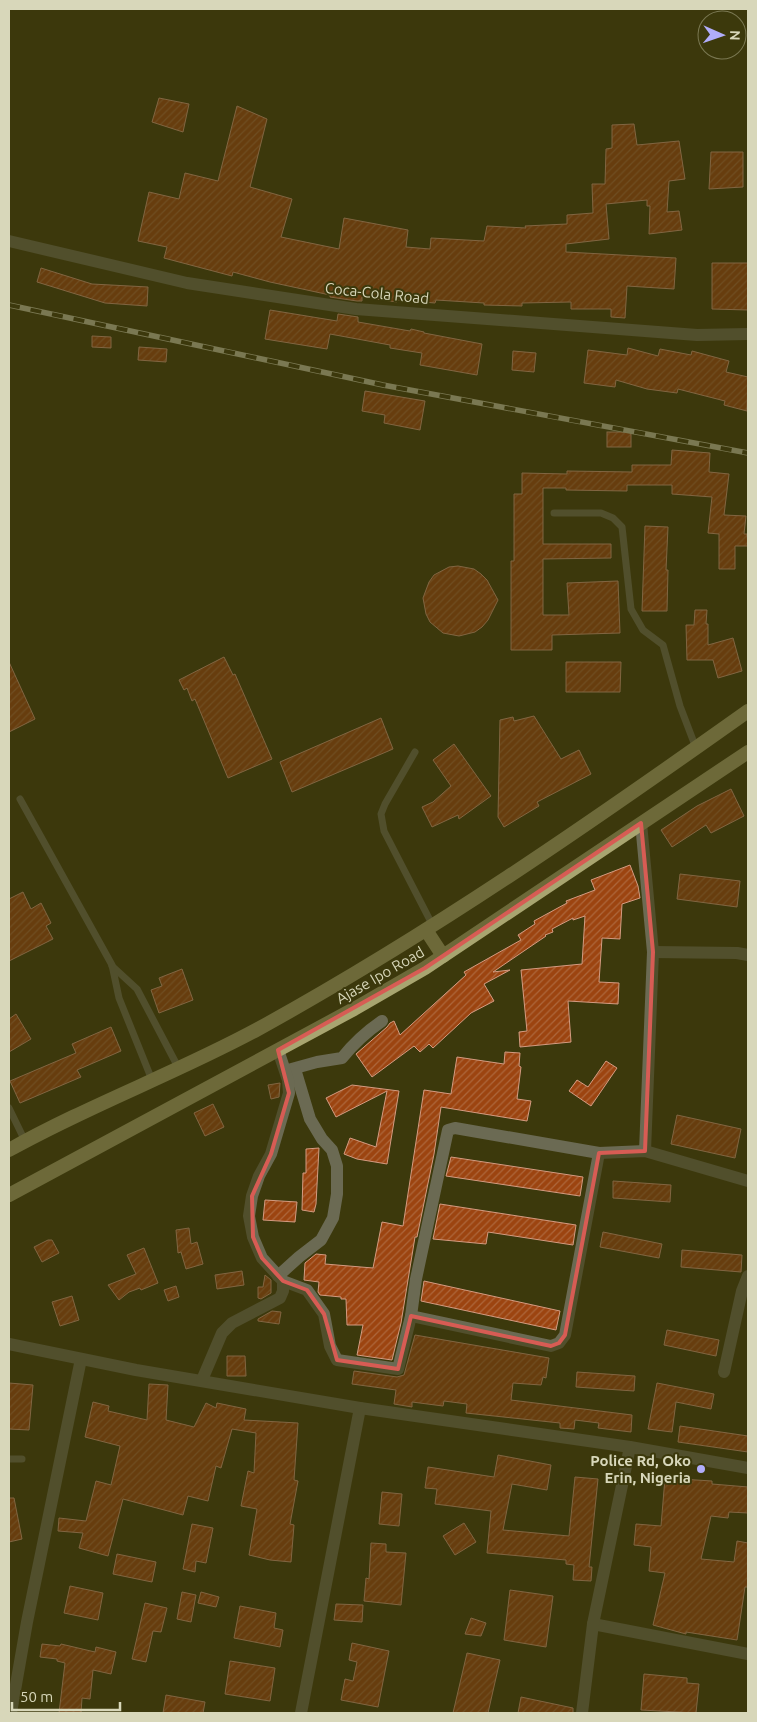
<svg xmlns="http://www.w3.org/2000/svg" width="757" height="1722" viewBox="0 0 757 1722" font-family="Ubuntu,sans-serif">
  <defs>
    <pattern id="building-hatch" width="6" height="6" patternUnits="userSpaceOnUse" patternTransform="scale(1.25)"><rect width="6" height="6" fill="#9c4410"/><path d="M-1 1l2-2M0 6l6-6M5 7l2-2" fill="none" stroke="#ad673c"/></pattern>
  </defs>
  <rect width="100%" height="100%" fill="#3c390c"/>
  <g fill="url(#building-hatch)" stroke="#d49b81">
    <polygon points="159,98 189,104 183,132 152,122"/>
    <polygon points="237,106 267,119 250,187 292,199 281,237 339,249 344,218 408,230 406,247 430,249 431,238 484,241 487,226 526,228 525,226 567,224 567,215 593,213 592,184 605,184 606,149 612,148 612,125 634,124 637,145 679,141 685,179 669,181 667,212 679,211 682,230 649,234 650,206 647,206 647,200 606,204 609,239 566,244 566,252 676,258 674,289 627,286 625,318 611,317 611,309 571,309 571,302 522,303 522,306 484,305 484,303 436,300 435,303 397,300 397,302 362,297 362,301 357,301 330,297 330,295 270,282 233,272 232,276 164,258 167,247 138,241 149,192 179,199 185,173 218,181"/>
    <polygon points="711,152 743,152 743,187 709,189"/>
    <polygon points="712,263 748,263 748,310 712,309"/>
    <polygon points="41,268 92,284 148,287 147,306 105,303 37,282"/>
    <polygon points="270,310 337,321 338,314 358,317 358,322 410,331 411,329 424,332 424,333 482,344 477,375 420,365 422,353 390,348 390,345 330,334 327,349 265,339"/>
    <polygon points="92,336 111,337 111,348 92,347"/>
    <polygon points="139,347 167,349 166,362 138,360"/>
    <polygon points="628,348 658,356 660,349 691,355 692,351 729,361 726,372 748,377 747,411 724,405 725,401 678,389 677,393 647,389 616,380 615,387 584,383 588,350 627,355"/>
    <polygon points="513,351 536,353 534,372 512,370"/>
    <polygon points="365,391 425,401 420,430 384,423 385,415 362,411"/>
    <rect x="607" y="432" width="24" height="15"/>
    <polygon points="672,450 710,453 709,472 729,474 724,515 746,516 744,534 747,534 748,546 735,546 735,569 719,569 719,534 708,533 712,497 672,494 672,485 627,485 627,491 566,490 566,488 543,488 543,544 611,544 611,558 543,559 543,615 569,615 567,583 618,581 620,633 552,635 552,650 511,650 511,561 514,561 514,494 522,494 522,473 567,474 567,471 632,472 632,465 671,465"/>
    <polygon points="645,526 668,527 666,570 668,570 667,611 642,611"/>
    <polygon points="458,566 474,569 481,574 487,580 498,600 488,620 482,627 475,632 459,636 443,633 430,622 426,614 423,598 429,582 434,575 449,567"/>
    <polygon points="695,610 707,610 706,624 708,624 708,645 733,638 742,671 718,678 713,660 687,660 686,625 694,625"/>
    <polygon points="224,657 233,675 235,674 272,759 228,778 195,699 192,701 187,688 184,690 179,680"/>
    <polygon points="9,662 35,719 9,732"/>
    <polygon points="566,662 621,662 620,692 566,692"/>
    <polygon points="534,716 561,759 579,750 591,774 537,802 539,806 504,827 498,817 500,720 513,717 514,721"/>
    <polygon points="381,718 393,749 292,792 280,762"/>
    <polygon points="454,744 491,796 459,819 458,815 432,827 422,807 433,802 451,786 433,760"/>
    <polygon points="731,789 744,816 711,833 706,825 672,847 661,830 697,806"/>
    <polygon points="630,865 638,886 640,898 622,904 620,939 602,938 599,982 619,983 618,1004 568,1001 571,1042 520,1047 519,1032 527,1031 521,970 582,964 585,916 573,920 573,918 552,929 553,932 545,935 546,936 493,972 510,970 484,984 494,1001 471,1013 433,1048 429,1044 420,1052 414,1046 372,1077 356,1054 387,1027 390,1023 394,1021 400,1035 466,975 464,972 521,940 518,935 535,924 534,921 567,903 566,901 595,890 591,880"/>
    <polygon points="680,874 740,881 737,907 677,899"/>
    <polygon points="23,892 31,909 41,903 51,923 46,926 53,939 9,961 9,899"/>
    <polygon points="182,969 193,1000 159,1013 151,990 162,986 159,978"/>
    <polygon points="16,1014 31,1039 9,1052 9,1019"/>
    <polygon points="111,1027 121,1051 77,1070 81,1077 20,1103 10,1081 76,1053 72,1044"/>
    <polygon points="505,1052 520,1053 519,1066 521,1067 517,1099 531,1101 527,1121 441,1107 434,1154 417,1237 415,1237 401,1323 392,1360 357,1355 363,1325 347,1325 346,1299 341,1299 341,1297 320,1295 318,1292 319,1282 304,1280 305,1263 316,1254 326,1255 325,1264 373,1268 382,1222 403,1226 424,1090 451,1094 457,1057 504,1064"/>
    <polygon points="606,1061 617,1068 591,1106 569,1091 577,1080 588,1087"/>
    <polygon points="280,1083 279,1097 271,1099 268,1085"/>
    <polygon points="352,1085 399,1091 387,1164 357,1159 344,1154 350,1138 376,1147 387,1091 336,1117 326,1098"/>
    <polygon points="213,1104 224,1127 205,1136 194,1113"/>
    <polygon points="677,1115 741,1129 735,1158 671,1144"/>
    <polygon points="319,1148 316,1204 314,1212 302,1210 303,1173 306,1173 306,1149"/>
    <polygon points="451,1157 583,1177 580,1196 446,1176"/>
    <polygon points="613,1181 671,1185 670,1202 613,1198"/>
    <polygon points="265,1200 297,1202 295,1222 263,1220"/>
    <polygon points="440,1204 576,1225 573,1245 488,1232 486,1244 433,1239"/>
    <polygon points="189,1228 191,1244 197,1242 203,1264 186,1269 181,1252 178,1253 176,1230"/>
    <polygon points="603,1232 662,1244 659,1258 600,1247"/>
    <polygon points="48,1240 52,1240 59,1253 42,1262 34,1247"/>
    <polygon points="144,1248 158,1283 141,1290 140,1288 129,1292 119,1300 108,1285 136,1274 127,1255"/>
    <polygon points="682,1250 742,1255 741,1272 681,1267"/>
    <polygon points="242,1271 244,1285 217,1289 215,1275"/>
    <polygon points="265,1275 271,1280 271,1293 261,1299 258,1298 258,1287 263,1287"/>
    <polygon points="424,1281 560,1311 556,1330 421,1301"/>
    <polygon points="176,1286 179,1297 168,1301 164,1290"/>
    <polygon points="72,1296 79,1320 60,1326 52,1302"/>
    <polygon points="272,1311 281,1312 279,1324 258,1321 258,1319"/>
    <polygon points="667,1330 719,1340 716,1356 664,1345"/>
    <polygon points="415,1335 549,1358 546,1378 543,1377 541,1385 513,1383 511,1400 632,1415 631,1432 598,1428 599,1423 575,1420 574,1429 560,1428 560,1423 466,1413 467,1404 444,1401 443,1406 412,1402 412,1407 394,1404 396,1390 352,1384 354,1371 397,1377 404,1375"/>
    <polygon points="227,1356 245,1356 246,1376 227,1376"/>
    <polygon points="577,1372 635,1376 634,1391 576,1387"/>
    <polygon points="9,1383 33,1385 29,1430 9,1429"/>
    <polygon points="657,1383 714,1394 711,1409 676,1402 672,1432 648,1429"/>
    <polygon points="149,1384 168,1385 166,1420 194,1427 206,1403 216,1408 217,1403 246,1409 244,1420 298,1423 294,1480 298,1481 290,1524 294,1525 291,1562 270,1560 249,1555 257,1509 241,1506 248,1471 254,1473 256,1433 232,1429 221,1468 216,1466 208,1501 188,1496 183,1515 123,1499 108,1556 79,1548 83,1533 58,1531 59,1518 86,1521 96,1481 111,1485 120,1446 85,1437 93,1402 109,1406 108,1411 147,1420"/>
    <polygon points="680,1426 748,1436 748,1452 678,1442"/>
    <polygon points="498,1455 551,1465 547,1490 512,1484 503,1530 569,1536 575,1477 598,1479 589,1567 592,1567 591,1581 573,1580 574,1565 566,1564 566,1560 487,1553 491,1511 435,1504 437,1489 425,1488 428,1467 494,1477"/>
    <polygon points="665,1478 712,1481 712,1484 748,1487 748,1513 729,1512 728,1518 711,1516 701,1559 734,1562 737,1541 748,1543 748,1587 745,1587 737,1640 686,1632 686,1634 653,1625 665,1573 649,1571 651,1547 634,1545 636,1524 661,1526"/>
    <polygon points="382,1492 402,1494 399,1526 379,1524"/>
    <polygon points="9,1498 14,1498 22,1539 9,1542"/>
    <polygon points="464,1523 476,1542 455,1555 443,1536"/>
    <polygon points="192,1524 213,1528 206,1563 196,1561 195,1572 183,1569"/>
    <polygon points="371,1543 386,1544 386,1552 406,1553 401,1605 364,1601 366,1578 369,1579"/>
    <polygon points="117,1554 156,1562 152,1582 113,1574"/>
    <polygon points="70,1586 103,1593 98,1620 64,1613"/>
    <polygon points="510,1590 553,1596 546,1647 504,1640"/>
    <polygon points="182,1592 196,1595 191,1622 177,1619"/>
    <polygon points="201,1592 219,1597 216,1607 198,1603"/>
    <polygon points="145,1603 167,1608 161,1632 153,1631 146,1662 132,1659"/>
    <polygon points="336,1604 363,1605 362,1622 334,1620"/>
    <polygon points="240,1606 276,1613 274,1628 283,1630 280,1647 234,1638"/>
    <polygon points="471,1618 486,1623 481,1636 465,1634"/>
    <polygon points="352,1643 389,1651 378,1707 341,1700 345,1679 353,1681 357,1662 349,1660"/>
    <polygon points="42,1644 60,1646 61,1644 95,1652 96,1647 116,1652 111,1674 93,1670 90,1699 82,1698 81,1713 59,1713 65,1663 57,1661 57,1659 40,1657"/>
    <polygon points="467,1653 500,1660 488,1713 453,1713"/>
    <polygon points="230,1661 275,1668 270,1701 225,1694"/>
    <polygon points="644,1674 687,1678 687,1683 699,1684 696,1713 641,1710"/>
    <polygon points="166,1695 205,1702 203,1713 163,1713"/>
    <polygon points="521,1697 573,1708 573,1713 518,1713"/>
  </g>
  <g fill="none" stroke-linecap="round" stroke-linejoin="round">
    <g stroke="#6b6a53" stroke-width="7">
      <polyline points="554,513 601,513 613,518 622,527 631,609 643,630 663,645 680,706 696,748"/>
      <polyline points="415,752 385,804 381,814 384,831 433,926"/>
      <polyline points="20,799 112,965 119,998 152,1080"/>
      <polyline points="112,966 137,989 178,1067"/>
      <polyline points="9,1108 25,1141"/>
      <polyline points="9,1459 22,1459"/>
    </g>
    <g stroke="#6b6a53" stroke-width="12">
      <polyline points="641,823 653,952 645,1151"/>
      <polyline points="653,952 737,953 748,955"/>
      <path d="M288 1070 317 1062 342 1058C354 1043 366 1032 382 1021"/>
      <polyline points="278,1276 299,1257 321,1240 333,1218 337,1194 337,1166 332,1150 322,1139 310,1119 295,1069"/>
      <polyline points="283,1281 307,1290 324,1314 330,1346 337,1360 398,1369 411,1316 416,1279 448,1130 455,1128 599,1153 645,1151 748,1181"/>
      <polyline points="411,1316 551,1346 559,1343 565,1335 599,1153"/>
      <polyline points="9,1344 136,1370 360,1408 630,1447 748,1468"/>
      <polyline points="724,1372 742,1291 748,1276"/>
      <polyline points="202,1380 222,1333 232,1323 280,1298 283,1291 283,1281 262,1258 253,1237 249,1216 252,1196 259,1176 271,1154 289,1093 288,1080 278,1050"/>
      <polyline points="593,1624 748,1654"/>
      <polyline points="11,1713 27,1622 81,1359"/>
      <polyline points="301,1713 360,1408"/>
      <polyline points="582,1713 593,1624 630,1447"/>
    </g>
    <polyline stroke="#6b6a53" stroke-width="12" points="9,241 187,283 356,309 697,335 748,334"/>
    <g stroke="#a8a570" stroke-width="14">
      <polyline points="426,930 443,956"/>
      <path d="M9 1150C89 1105 177 1073 258 1029 429 935 589 824 748 711"/>
      <polyline points="9,1195 354,1009 425,968 748,752"/>
    </g>
    <defs>
      <polyline id="rail" points="9,305 383,385 748,453"/>
    </defs>
    <use href="#rail" stroke="#c6c5a6" stroke-width="5.5"/>
    <use href="#rail" stroke="#3c390c" stroke-width="4" stroke-dasharray="11" stroke-linecap="butt"/>
  </g>
  <path d="M0 0H757V1722H0ZM641 823 653 952 645 1151 599 1153 565 1335 559 1343 551 1346 411 1316 398 1369 337 1360 324 1314 307 1290 283 1281 262 1258 253 1237 252 1196 271 1154 289 1093 278 1050 425 968Z" fill="#3c390c" fill-opacity=".55" fill-rule="evenodd"/>
  <path fill="none" stroke="#d75c54" stroke-width="4" stroke-linejoin="round" d="M641 823 653 952 645 1151 599 1153 565 1335 559 1343 551 1346 411 1316 398 1369 337 1360 324 1314 307 1290 283 1281 262 1258 253 1237 252 1196 271 1154 289 1093 278 1050 425 968Z"/>
  <circle fill="#b1adfa" stroke="#3c390c" stroke-width="2" cx="701" cy="1469" r="5"/>
  <g text-anchor="middle" dominant-baseline="central" stroke-width="4" stroke-linejoin="round" paint-order="stroke">
    <g font-size="15" fill="#d8d7ba" stroke="#3c390c">
      <text transform="translate(377 293) rotate(6)">Coca-Cola Road</text>
      <text transform="translate(380 975) rotate(-30)">Ajase Ipo Road</text>
    </g>
    <g font-size="15" font-weight="bold" fill="#d8d7ba" stroke="#3c390c" text-anchor="end">
      <text x="691" y="1460">Police Rd, Oko<tspan x="691" dy="17">Erin, Nigeria</tspan></text>
    </g>
  </g>
  <rect width="757" height="1722" fill="none" stroke="#d8d7ba" stroke-width="20"/>
  <g transform="translate(722 35) rotate(92)"><circle r="24" fill="#3c390c" stroke="#7a7852"/>
  <path d="M0-4L9 19L0 12L-9 19Z" fill="#b1adfa"/>
  <text y="-8" font-size="14" font-weight="bold" text-anchor="middle" fill="#d8d7ba">N</text>
  </g>
  <path d="M12 1702v8h108v-8" fill="none" stroke="#d8d7ba" stroke-width="2.5"/>
  <text x="20" y="1702" font-size="15" fill="#d8d7ba" stroke="#3c390c" stroke-width="4" paint-order="stroke">50 m</text>
</svg>
